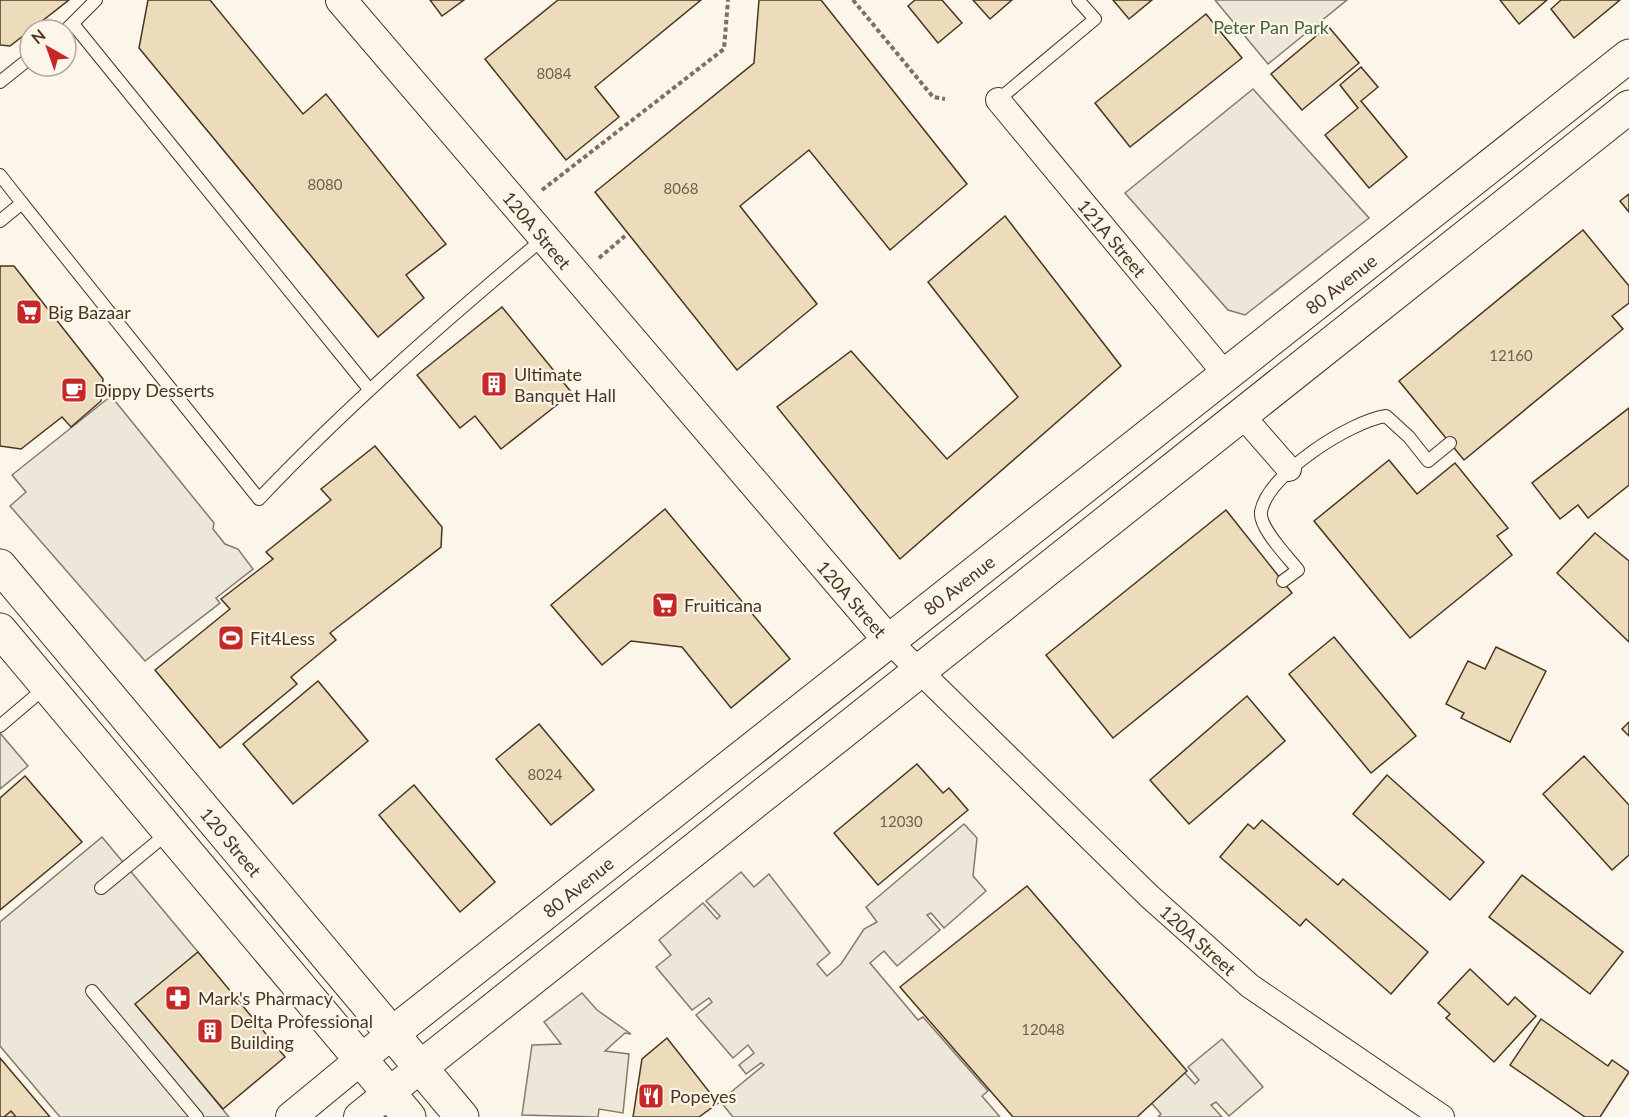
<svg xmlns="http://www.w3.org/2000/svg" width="1629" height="1117" viewBox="0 0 1629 1117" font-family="Lato,sans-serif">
  <rect width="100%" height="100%" fill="#fbf6e9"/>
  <g fill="#ede6d9" stroke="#887966" stroke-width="1.5">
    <polygon points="1215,0 1347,0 1268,64"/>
    <polygon points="1253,89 1369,218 1245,315 1228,310 1125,193"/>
  </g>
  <g fill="#ede7d9" stroke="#887966" stroke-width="1.5">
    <polygon points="111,396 214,523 213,529 225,544 238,549 253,569 216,598 220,603 145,661 10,506 26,492 12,475"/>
    <polygon points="0,733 28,766 0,789"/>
    <polygon points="964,824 977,838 973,876 986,891 944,928 931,913 927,915 940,930 897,966 884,951 870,963 918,1020 923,1017 988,1091 982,1096 1000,1117 733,1117 720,1101 764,1065 761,1063 746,1074 739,1065 754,1053 748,1045 733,1058 696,1015 712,1002 709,998 692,1010 656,967 671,955 659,940 703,903 717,919 720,916 706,901 741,872 754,887 769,874 830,953 817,964 827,976 841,964 864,929 877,922 866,907"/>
    <polygon points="102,837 198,952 136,1004 229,1117 60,1117 0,1046 0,922"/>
    <polygon points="582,993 597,1010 631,1034 625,1033 605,1051 629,1054 623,1113 599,1109 598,1117 522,1115 532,1045 561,1044 544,1022"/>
    <polygon points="1222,1039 1263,1087 1229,1116 1216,1102 1211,1105 1222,1117 1158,1117 1161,1114 1149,1100 1183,1071 1195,1084 1199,1080 1188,1067"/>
  </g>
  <g fill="#ecdcbc" stroke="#4a3520" stroke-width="1.5">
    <polygon points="0,0 69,0 10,46 0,45"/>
    <polygon points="148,0 210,0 303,114 326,94 446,244 406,275 424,298 378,337 139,48"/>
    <polygon points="430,0 464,0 442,16"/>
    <polygon points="558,0 701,0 595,87 619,117 566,160 485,59"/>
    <polygon points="759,0 821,0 967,184 890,250 809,150 740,206 817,304 737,370 595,192 754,63"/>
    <polygon points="915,0 942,0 962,23 938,43 908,6"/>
    <polygon points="973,0 1012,0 990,19"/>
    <polygon points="1113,0 1152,0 1129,19"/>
    <polygon points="1500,0 1547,0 1519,24"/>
    <polygon points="1561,0 1620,0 1574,38 1551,9"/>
    <polygon points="1206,14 1242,58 1130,147 1095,103"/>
    <polygon points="1328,26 1359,63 1302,110 1271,74"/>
    <polygon points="1361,67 1378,87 1361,101 1407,157 1369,188 1325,135 1358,108 1340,85"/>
    <polygon points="1629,194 1629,212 1620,201"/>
    <polygon points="1005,216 1121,366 900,559 777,407 851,351 947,459 1018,397 928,282"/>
    <polygon points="1583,230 1629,286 1629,303 1612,316 1623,329 1464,460 1399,381"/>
    <polygon points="0,266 14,266 103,379 101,401 71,427 62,417 21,449 0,446"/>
    <polygon points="502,307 572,393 501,449 475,416 460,428 417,375"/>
    <polygon points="1629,408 1629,485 1588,518 1578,505 1560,519 1532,483"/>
    <polygon points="375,446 442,527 441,547 330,633 336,640 291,677 297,684 220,748 155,670 230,609 221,599 273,559 266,552 331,500 321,489"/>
    <polygon points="1389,460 1417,494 1455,463 1508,528 1497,536 1512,555 1410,638 1314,521"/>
    <polygon points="665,509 790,659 731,708 682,647 631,641 602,665 551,605"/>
    <polygon points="1226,510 1292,593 1113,738 1046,655"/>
    <polygon points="1595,533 1629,561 1629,642 1557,573"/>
    <polygon points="1334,637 1416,736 1371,773 1289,674"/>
    <polygon points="1496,647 1546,671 1510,742 1461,718 1464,713 1446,704 1468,661 1485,669"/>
    <polygon points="318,681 368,741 293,804 243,744"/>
    <polygon points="1247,696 1285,741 1189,824 1150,780"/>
    <polygon points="1629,722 1629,736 1622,729"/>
    <polygon points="539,724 594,790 551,825 496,759"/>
    <polygon points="1584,756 1629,805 1629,855 1612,870 1543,794"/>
    <polygon points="917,764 943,793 949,788 968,810 878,885 834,833"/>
    <polygon points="1387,775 1484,862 1450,900 1353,814"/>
    <polygon points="25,776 82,842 0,910 0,798"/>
    <polygon points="414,785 495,882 460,912 379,815"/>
    <polygon points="1262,820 1338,885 1343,879 1428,952 1391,994 1306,919 1300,926 1220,857 1248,824 1254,829"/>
    <polygon points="1522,875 1623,952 1590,994 1489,917"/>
    <polygon points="1027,886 1187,1071 1137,1117 1013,1117 900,987"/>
    <polygon points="198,952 285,1057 223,1109 135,1004"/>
    <polygon points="1470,969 1508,1005 1515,997 1536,1016 1494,1062 1446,1018 1450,1014 1438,1003"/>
    <polygon points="1541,1019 1608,1066 1612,1060 1629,1072 1600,1117 1585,1117 1510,1065"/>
    <polygon points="667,1038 718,1103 699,1117 633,1117 642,1059"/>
    <polygon points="0,1058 50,1117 0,1117"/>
    <polygon points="11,1111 16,1117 4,1117"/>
  </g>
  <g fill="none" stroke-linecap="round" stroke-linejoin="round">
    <defs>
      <g id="service">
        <polyline points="73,24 369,389"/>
        <polyline points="66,30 96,0"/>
        <polyline points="0,82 30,58"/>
        <polyline points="998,100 1095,19 1078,0"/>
        <polyline points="0,175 22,203 0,221"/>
        <path d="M22 203 259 499C348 405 445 321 544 238"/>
        <path d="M1283 581 1298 570C1288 557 1259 528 1261 512 1267 474 1351 421 1386 416L1409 437 1428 461 1450 443"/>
        <polyline points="0,726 47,686"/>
        <polyline points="101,888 169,832"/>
        <polyline points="92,991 197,1117"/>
      </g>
      <g id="minor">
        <polyline points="998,100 1226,375"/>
        <polyline points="1241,414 1289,469"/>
        <polyline points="889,641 1149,896 1250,986 1442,1117"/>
      </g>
      <g id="tertiary">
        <polyline points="341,0 889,641"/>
        <polyline points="291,1117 393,1033"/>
        <polyline points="359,1117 421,1067"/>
      </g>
      <g id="secondary">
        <polyline points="0,566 462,1117"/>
        <polyline points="0,630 409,1117"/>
        <polyline points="393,1033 1629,56"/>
        <polyline points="421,1067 1629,107"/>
      </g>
    </defs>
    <use href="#service" stroke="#4a3520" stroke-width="14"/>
    <use href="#minor" stroke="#4a3520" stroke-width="26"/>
    <use href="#tertiary" stroke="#4a3520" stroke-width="32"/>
    <use href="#secondary" stroke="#4a3520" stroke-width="35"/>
    <g stroke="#7f6f5c" stroke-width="4" stroke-dasharray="4.5 3" stroke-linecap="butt">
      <polyline points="853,0 933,97 945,99"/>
      <polyline points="542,190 724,49 728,0"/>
      <polyline points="599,258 625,236"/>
    </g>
    <use href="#service" stroke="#fbf6e9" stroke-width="12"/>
    <use href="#minor" stroke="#fbf6e9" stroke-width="24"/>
    <use href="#tertiary" stroke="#fbf6e9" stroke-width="30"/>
    <use href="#secondary" stroke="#fbf6e9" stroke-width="33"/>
  </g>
  <defs>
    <symbol id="supermarket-square" viewBox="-11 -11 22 22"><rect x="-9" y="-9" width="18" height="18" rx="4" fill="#c62828" stroke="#fbf6e9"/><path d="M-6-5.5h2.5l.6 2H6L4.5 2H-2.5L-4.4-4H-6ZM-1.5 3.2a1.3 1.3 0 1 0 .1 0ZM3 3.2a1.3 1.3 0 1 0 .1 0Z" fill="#fff"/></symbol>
    <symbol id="building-square" viewBox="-11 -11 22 22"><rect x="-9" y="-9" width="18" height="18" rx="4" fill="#c62828" stroke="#fbf6e9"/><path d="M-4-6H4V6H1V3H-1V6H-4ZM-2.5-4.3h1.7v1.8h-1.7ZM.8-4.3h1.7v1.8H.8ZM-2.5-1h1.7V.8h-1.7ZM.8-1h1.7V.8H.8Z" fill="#fff"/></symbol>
    <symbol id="cafe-square" viewBox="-11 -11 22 22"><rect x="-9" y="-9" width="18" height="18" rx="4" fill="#c62828" stroke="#fbf6e9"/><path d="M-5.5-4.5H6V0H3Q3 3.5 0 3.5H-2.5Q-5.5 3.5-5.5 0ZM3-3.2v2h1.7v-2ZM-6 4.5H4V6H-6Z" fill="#fff"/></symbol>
    <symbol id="stadium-square" viewBox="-11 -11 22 22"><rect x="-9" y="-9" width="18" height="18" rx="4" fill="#c62828" stroke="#fbf6e9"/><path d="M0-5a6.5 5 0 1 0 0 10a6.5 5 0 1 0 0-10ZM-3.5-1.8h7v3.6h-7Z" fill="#fff"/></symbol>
    <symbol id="pharmacy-square" viewBox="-11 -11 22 22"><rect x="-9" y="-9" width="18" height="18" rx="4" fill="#c62828" stroke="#fbf6e9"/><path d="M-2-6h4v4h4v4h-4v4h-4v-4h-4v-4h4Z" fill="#fff"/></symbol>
    <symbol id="restaurant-square" viewBox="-11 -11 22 22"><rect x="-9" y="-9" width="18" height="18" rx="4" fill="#c62828" stroke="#fbf6e9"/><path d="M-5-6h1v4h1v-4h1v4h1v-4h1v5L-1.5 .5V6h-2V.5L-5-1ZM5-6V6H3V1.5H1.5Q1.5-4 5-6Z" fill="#fff"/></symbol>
  </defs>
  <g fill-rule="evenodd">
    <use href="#supermarket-square" x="14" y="297" width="30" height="30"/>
    <use href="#building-square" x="479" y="369" width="30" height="30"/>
    <use href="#cafe-square" x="59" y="375" width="30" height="30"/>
    <use href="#supermarket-square" x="650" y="590" width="30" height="30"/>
    <use href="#stadium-square" x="216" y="623" width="30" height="30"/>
    <use href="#pharmacy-square" x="163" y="983" width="30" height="30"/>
    <use href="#building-square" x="195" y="1016" width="30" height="30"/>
    <use href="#restaurant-square" x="636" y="1081" width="30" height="30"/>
  </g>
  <g text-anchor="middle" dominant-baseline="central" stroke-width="4.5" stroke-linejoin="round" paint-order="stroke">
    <g font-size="15" fill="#725f47">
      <text x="554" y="73">8084</text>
      <text x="325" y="184">8080</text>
      <text x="681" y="188">8068</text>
      <text x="1511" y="355">12160</text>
      <text x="545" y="774">8024</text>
      <text x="901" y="821">12030</text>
      <text x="1043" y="1029">12048</text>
    </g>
    <g font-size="18" fill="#436837" stroke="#fbf6e9">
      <text x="1271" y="27">Peter Pan Park</text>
    </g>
    <g font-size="18" fill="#4a3520" stroke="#fbf6e9">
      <text transform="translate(537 230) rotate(50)">120A Street</text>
      <text transform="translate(1112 238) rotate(50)">121A Street</text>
      <text transform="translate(1341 284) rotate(-38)">80 Avenue</text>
      <text transform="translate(959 585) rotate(-38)">80 Avenue</text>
      <text transform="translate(852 599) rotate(49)">120A Street</text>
      <text transform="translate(231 842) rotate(50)">120 Street</text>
      <text transform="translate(578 887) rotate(-39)">80 Avenue</text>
      <text transform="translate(1198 940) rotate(42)">120A Street</text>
    </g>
    <g font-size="18" fill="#4a3520" stroke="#fbf6e9" text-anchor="start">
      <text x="48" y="312">Big Bazaar</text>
      <text x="514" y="374">Ultimate<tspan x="514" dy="21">Banquet Hall</tspan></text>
      <text x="94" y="390">Dippy Desserts</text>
      <text x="684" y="605">Fruiticana</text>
      <text x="250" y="638">Fit4Less</text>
      <text x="198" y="998">Mark's Pharmacy</text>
      <text x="230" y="1021">Delta Professional<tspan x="230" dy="21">Building</tspan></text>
      <text x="670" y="1096">Popeyes</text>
    </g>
  </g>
  <g transform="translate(48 48) rotate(320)"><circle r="28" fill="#fbf6e9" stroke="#b4a999" stroke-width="1.5"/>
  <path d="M0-4.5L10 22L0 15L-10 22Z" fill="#c62828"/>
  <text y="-9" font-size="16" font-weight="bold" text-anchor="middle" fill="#4a3520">N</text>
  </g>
</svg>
